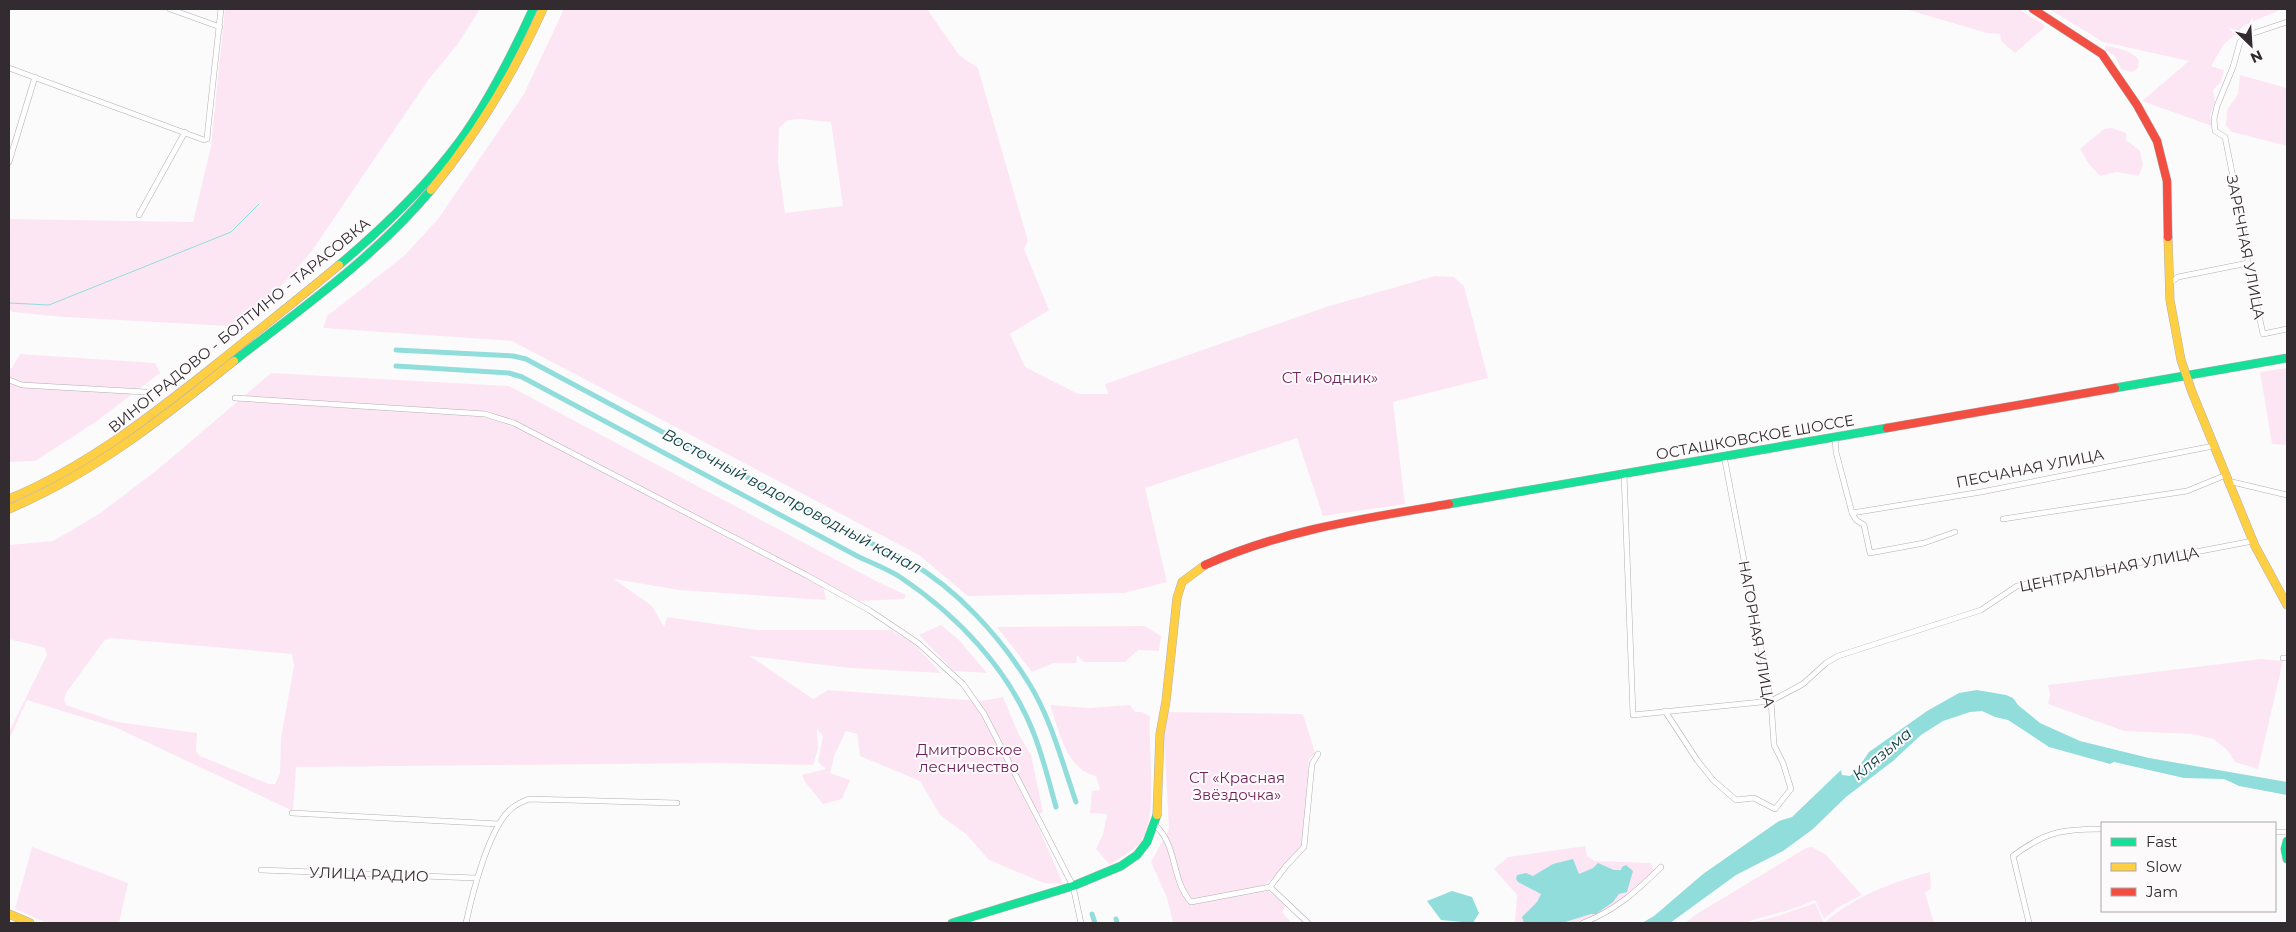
<svg xmlns="http://www.w3.org/2000/svg" width="2296" height="932" viewBox="0 0 2296 932" font-family="Montserrat,sans-serif">
  <rect width="100%" height="100%" fill="#fcfbfc"/>
  <g fill="#fde6f3" fill-rule="evenodd">
    <polygon points="225,9 480,9 457,45 429,79 311,252 286,281 258,307 228,326 64,317 12,312 9,309 9,219 193,222 211,146"/>
    <path d="M564 9H927L959 55 978 68 1028 241 1024 249 1049 310 1010 334 1025 367 1078 394H1108L1105 384 1329 306 1435 276 1454 277 1464 286 1488 378 1393 402 1405 504 1323 516 1297 438 1145 488 1167 582 1124 593 968 596 919 555 512 341 323 328 327 316 404 256 438 219 524 94ZM800 119 831 122 843 206 785 213 778 162 779 128 788 120Z"/>
    <polygon points="1905,9 2019,9 2043,24 2045,27 2015,53 2001,41 2000,34 1987,33"/>
    <polygon points="2049,9 2282,9 2245,25 2224,44 2211,66 2224,70 2221,82 2213,90 2215,101 2210,116 2212,126 2142,101 2189,61 2103,42"/>
    <path d="M2105 46C2116 47 2133 51 2139 60L2138 68 2132 72 2121 69 2115 56 2105 50Z"/>
    <polygon points="2240,75 2287,88 2287,146 2232,132 2226,126 2227,110 2238,94"/>
    <polygon points="2112,128 2126,133 2126,140 2140,151 2143,165 2139,176 2117,172 2100,176 2089,164 2080,149 2104,129"/>
    <polygon points="20,354 155,363 160,373 94,423 35,461 9,462 9,368 12,368"/>
    <polygon points="2287,368 2287,445 2272,444 2260,372"/>
    <path d="M271 373 509 386 878 582 906 595 904 599 860 601 822 581 826 600 679 590 614 579 652 606 664 627 667 617 757 630H891L914 644 941 673 850 668 750 656 813 699 828 690 981 701 1003 697 1019 735 1031 755 1043 812 1034 817 1063 884 1044 883 989 860 967 835 940 815 920 781 860 756 857 734 846 731 835 754 830 773 850 780 842 799 823 804 805 782 802 775 826 769 818 762 823 736 817 729 818 749 813 765 720 763 296 767 293 811 117 728 27 700 9 740V732L47 655 45 648 9 639V545L53 541 99 514 157 470ZM110 638 292 654 294 666 281 738 280 773 275 784H269L200 756 196 751 197 733 117 722 66 705 64 699 66 693 104 641Z"/>
    <polygon points="941,625 958,639 987,673 954,671 919,635"/>
    <polygon points="1145,626 1161,636 1159,651 1138,650 1125,662 1084,662 1077,655 1076,663 1054,663 1032,672 997,627"/>
    <polygon points="2261,659 2283,661 2258,769 2235,762 2228,751 2214,739 2192,734 2124,731 2048,704 2050,695 2048,685"/>
    <path d="M1050 705 1089 708 1130 705 1135 712H1142L1150 716C1148 744 1158 823 1141 842 1133 851 1119 858 1110 865L1096 849 1103 834 1107 814 1090 813 1092 791 1100 790 1096 776C1066 770 1059 730 1050 705Z"/>
    <polygon points="1168,712 1303,714 1315,753 1309,760 1308,765 1308,784 1302,848 1271,880 1260,887 1260,892 1268,891 1286,905 1282,912 1290,921 1288,923 1173,923 1167,898 1151,862 1169,829 1164,737"/>
    <path d="M1585 846 1587 856 1595 861 1651 863 1654 871C1633 893 1608 914 1579 923H1515L1517 895 1494 869 1508 857Z"/>
    <polygon points="32,847 128,883 119,923 47,923 15,909"/>
    <path d="M1812 847 1826 855 1862 895 1837 908 1824 919 1815 900C1793 911 1770 914 1747 922V923H1685L1695 915 1806 848Z"/>
    <path d="M1930 872 1931 889 1925 893 1934 923H1749L1778 916 1815 903 1824 923C1853 897 1892 882 1930 872Z"/>
  </g>
  <g fill="#91dddc">
    <polygon points="1977,690 2006,695 2013,698 2018,705 2040,723 2080,741 2149,758 2287,782 2287,795 2239,786 2224,779 2184,778 2114,762 2110,764 2049,747 2008,720 1995,717 1982,711 1970,712 1943,721 1921,735 1893,761 1846,797 1813,829 1783,851 1736,875 1670,923 1642,923 1654,916 1703,874 1779,821 1792,817 1841,770 1842,775 1850,776 1856,771 1869,752 1927,711 1959,693"/>
    <polygon points="1573,859 1579,874 1593,868 1598,863 1614,870 1621,870 1622,867 1626,865 1633,871 1627,892 1619,894 1613,902 1596,914 1591,914 1562,923 1524,923 1522,917 1537,902 1541,894 1518,882 1516,879 1517,875 1526,873 1533,876 1553,864"/>
    <polygon points="1452,891 1472,897 1479,913 1473,923 1441,920 1427,901"/>
  </g>
  <g fill="none" stroke-linecap="round" stroke-linejoin="round">
    <polyline stroke="#91dddc" stroke-width="1" points="9,303 49,305 231,232 259,204"/>
    <g stroke="#91dddc" stroke-width="5">
      <path d="M396 350 513 356 526 359 866 541C880 547 894 553 908 561 957 589 1000 636 1030 685 1051 719 1063 765 1076 802"/>
      <path d="M396 366 509 373 522 377 859 557C872 563 888 569 900 577 957 615 1009 669 1034 734 1043 757 1049 782 1056 807"/>
      <polyline points="1092,914 1095,923"/>
      <polyline points="1116,919 1117,923"/>
    </g>
    <defs>
      <g id="street">
        <polyline points="170,9 220,27"/>
        <polyline points="2287,22 2248,35 2240,42 2233,67 2217,106 2214,119 2215,131 2225,137 2248,253 2248,263 2263,334 2287,329"/>
        <polyline points="9,68 204,140 207,139 208,128 221,9"/>
        <polyline points="9,162 35,77"/>
        <polyline points="139,215 185,132"/>
        <polyline points="2169,284 2178,277 2248,263"/>
        <polyline points="9,380 22,385 145,392"/>
        <polyline points="235,398 485,414 514,423 806,575 869,610 918,643 963,684 984,714 1073,886 1081,923"/>
        <polyline points="1835,437 1836,452 1852,513 1856,520 1864,525 1870,553 1924,543 1955,532"/>
        <polyline points="1624,473 1633,715 1771,701 1803,684 1826,663 1838,656 1981,610 2017,586 2253,541"/>
        <polyline points="2228,481 2287,495"/>
        <polyline points="1852,513 1981,492 2213,446"/>
        <polyline points="2003,519 2187,491 2226,475"/>
        <polyline points="2283,658 2287,658"/>
        <polyline points="1665,711 1697,760 1713,780 1736,800 1754,798 1775,809 1791,789 1783,763 1774,745 1771,701 1724,456"/>
        <polyline points="292,813 499,824"/>
        <path d="M1156 826C1178 847 1171 880 1191 902L1270 887 1286 866 1304 847 1312 764 1318 754"/>
        <polyline points="2275,832 2287,832"/>
        <polyline points="261,870 476,878"/>
        <polyline points="1270,887 1308,923"/>
        <path d="M466 923C472 895 489 826 512 808 517 804 524 801 529 799L677 803"/>
        <path d="M1583 923C1616 910 1637 891 1661 867"/>
        <path d="M2029 923 2013 856C2045 832 2062 829 2102 829"/>
      </g>
      <g id="fast">
        <path d="M339 265C383 228 425 188 459 142 489 101 512 55 533 9"/>
        <path d="M234 361C302 308 375 257 431 190"/>
        <polyline points="2115,388 2287,358"/>
        <polyline points="1449,504 1887,428"/>
        <polyline points="2287,841 2285,849 2287,859"/>
        <polyline points="952,923 1073,886 1121,866 1137,855 1147,842 1157,815"/>
      </g>
      <g id="slow">
        <path d="M431 190C477 134 513 75 543 9"/>
        <polyline points="2168,237 2170,300 2181,360 2192,392 2255,546 2287,605"/>
        <path d="M9 499C90 465 156 412 224 358 262 327 301 297 339 265"/>
        <path d="M9 509C94 473 163 418 234 361"/>
        <polyline points="1157,815 1160,734 1166,701 1177,598 1182,582 1205,565"/>
        <polyline points="9,914 30,923"/>
      </g>
      <g id="jam">
        <polyline points="2033,9 2102,54 2137,105 2157,141 2167,181 2168,237"/>
        <polyline points="1887,428 2115,388"/>
        <path d="M1205 565C1282 530 1367 518 1449 504"/>
      </g>
    </defs>
    <use href="#street" stroke="#b2afb1" stroke-width="6"/>
    <use href="#fast" stroke="#b2afb1" stroke-width="9"/>
    <use href="#slow" stroke="#b2afb1" stroke-width="9"/>
    <use href="#jam" stroke="#b2afb1" stroke-width="9"/>
    <use href="#street" stroke="#fffeff" stroke-width="5"/>
    <use href="#fast" stroke="#16e098" stroke-width="8"/>
    <use href="#slow" stroke="#ffcf43" stroke-width="8"/>
    <use href="#jam" stroke="#f24e42" stroke-width="8"/>
  </g>
  <g text-anchor="middle" dominant-baseline="central" stroke-width="4" stroke-linejoin="round" paint-order="stroke">
    <g font-size="15" fill="#322b2f" stroke="#fdfafc">
      <text transform="translate(2246 247) rotate(79)">ЗАРЕЧНАЯ УЛИЦА</text>
      <text transform="translate(239 325) rotate(-39)">ВИНОГРАДОВО - БОЛТИНО - ТАРАСОВКА</text>
      <text transform="translate(1755 437) rotate(-10)">ОСТАШКОВСКОЕ ШОССЕ</text>
      <text transform="translate(2030 468) rotate(-11)">ПЕСЧАНАЯ УЛИЦА</text>
      <text transform="translate(2109 569) rotate(-11)">ЦЕНТРАЛЬНАЯ УЛИЦА</text>
      <text transform="translate(1757 634) rotate(80)">НАГОРНАЯ УЛИЦА</text>
      <text transform="translate(369 874) rotate(2)">УЛИЦА РАДИО</text>
    </g>
    <g font-size="15" fill="#6f1f57" stroke="#fdfafc">
      <text x="1330" y="377">СТ «Родник»</text>
      <text x="969" y="749">Дмитровское<tspan x="969" dy="17">лесничество</tspan></text>
      <text x="1237" y="777">СТ «Красная<tspan x="1237" dy="17">Звёздочка»</tspan></text>
    </g>
    <g font-size="16" font-style="italic" fill="#114343" stroke="#fdfafc">
      <text transform="translate(792 501) rotate(28)">Восточный водопроводный канал</text>
      <text transform="translate(1882 754) rotate(-40)">Клязьма</text>
    </g>
  </g>
  <rect width="2296" height="932" fill="none" stroke="#322b2f" stroke-width="20"/>
  <rect x="2101" y="822" width="175" height="90" fill="#fdfafc" stroke="#aca7aa"/>
  <rect x="2111" y="838" width="25" height="8" fill="#16e098" stroke="#aca7aa"/>
  <text x="2146" y="847" font-size="15" fill="#322b2f">Fast</text>
  <rect x="2111" y="863" width="25" height="8" fill="#ffcf43" stroke="#aca7aa"/>
  <text x="2146" y="872" font-size="15" fill="#322b2f">Slow</text>
  <rect x="2111" y="888" width="25" height="8" fill="#f24e42" stroke="#aca7aa"/>
  <text x="2146" y="897" font-size="15" fill="#322b2f">Jam</text>
  <g transform="translate(2251 45) rotate(155)" stroke="#fdfafc" stroke-width="4" paint-order="stroke">
  <path d="M0-4L9 19L0 12L-9 19Z" fill="#322b2f"/>
  <text y="-8" font-size="14" font-weight="bold" text-anchor="middle" fill="#322b2f">N</text>
  </g>
</svg>
